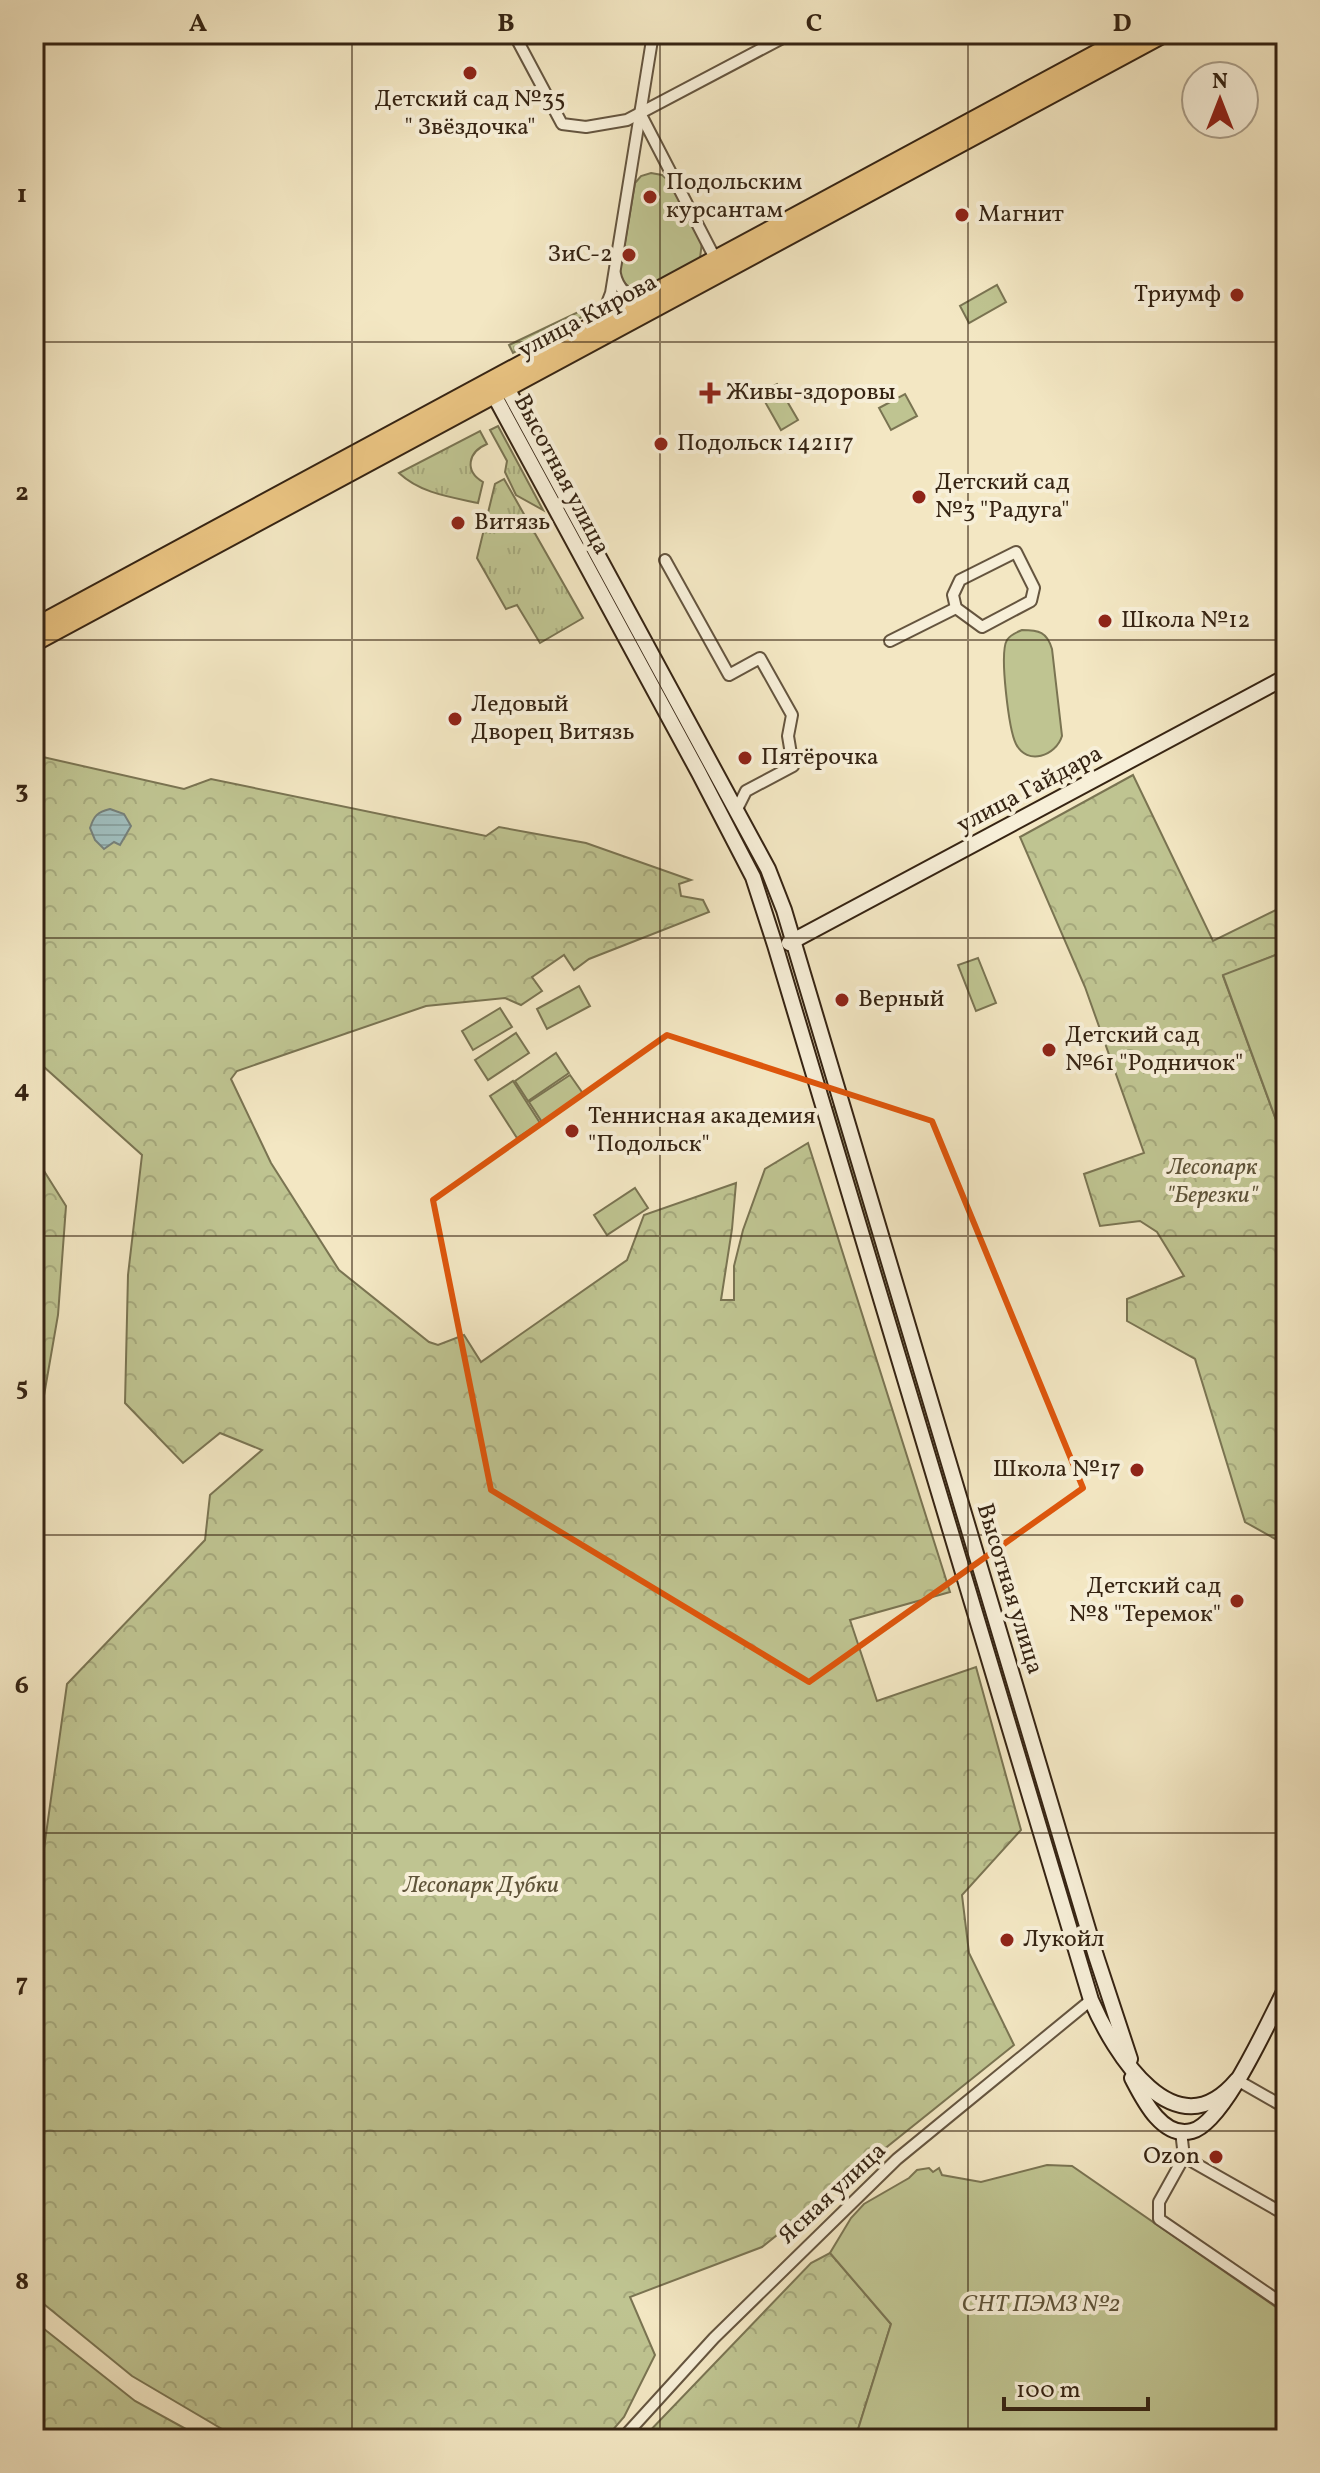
<svg xmlns="http://www.w3.org/2000/svg" width="1320" height="2473" viewBox="0 0 1320 2473" font-family="Vollkorn,serif">
  <defs>
    <pattern id="grass-tufts" width="24" height="20" patternUnits="userSpaceOnUse" patternTransform="scale(2)"><rect width="24" height="20" fill="#bfc491"/><path d="M3 7l-1-3M5 7V3M7 7l1-3M15 17l-1-3M17 17v-4M19 17l1-3" fill="none" stroke="#a5a87c"/></pattern>
    <pattern id="forest-crowns" width="20" height="18" patternUnits="userSpaceOnUse" patternTransform="scale(2)"><rect width="20" height="18" fill="#bfc491"/><path d="M2 6a3 3 0 1 1 6 0M12 15a3 3 0 1 1 6 0" fill="none" stroke="#a5a87c"/></pattern>
    <pattern id="water-rules" width="6" height="5" patternUnits="userSpaceOnUse" patternTransform="scale(2)"><rect width="6" height="5" fill="#a0bebe"/><path d="M0 2.5h6" fill="none" stroke="#8aa3a2"/></pattern>
  </defs>
  <rect width="100%" height="100%" fill="#f3e7c3"/>
  <filter id="stains"><feTurbulence type="fractalNoise" baseFrequency=".0025" numOctaves="4"/><feColorMatrix values="0 0 0 0 .2 0 0 0 0 .09 0 0 0 0 .02 0 0 0 .5 -.17"/></filter>
  <radialGradient id="worn" r=".72"><stop offset=".6" stop-color="#630" stop-opacity="0"/><stop offset="1" stop-color="#630" stop-opacity=".3"/></radialGradient>
  <g fill="url(#grass-tufts)" stroke="#7a7452" stroke-width="2">
    <polygon points="595,304 597,309 513,353 509,345"/>
    <polygon points="498,426 543,510 516,495 505,472 507,461 490,430"/>
    <path d="M480 431 487 444C468 452 464 471 483 482L478 503C450 497 420 493 399 473Z"/>
    <polygon points="504,479 583,618 540,643 517,605 506,609 477,558 495,484"/>
    <polygon points="836,1106 929,1419 923,1421 830,1108"/>
    <polygon points="931,1427 978,1583 972,1585 925,1428"/>
    <polygon points="980,1590 1090,1954 1083,1956 974,1592"/>
  </g>
  <g fill="url(#forest-crowns)" stroke="#7a7452" stroke-width="2">
    <polygon points="34,755 184,789 211,779 486,836 499,827 586,843 691,880 679,884 681,896 703,900 709,912 589,959 574,970 564,955 532,977 542,991 521,1005 505,998 426,1006 237,1071 231,1079 271,1163 339,1270 429,1342 438,1345 464,1335 481,1362 627,1260 644,1215 736,1183 732,1229 721,1300 734,1300 734,1266 743,1230 765,1169 808,1143 950,1592 850,1620 877,1701 976,1667 1021,1830 962,1895 969,1953 1014,2045 762,2247 630,2297 655,2355 624,2417 605,2439 239,2439 132,2376 34,2296 34,1920 67,1684 205,1540 210,1495 262,1450 220,1433 183,1463 125,1403 128,1275 142,1155 34,1058"/>
    <polygon points="1133,775 1213,941 1286,905 1286,951 1223,976 1286,1147 1286,1545 1245,1522 1195,1359 1127,1321 1127,1299 1184,1276 1157,1232 1140,1221 1100,1226 1084,1174 1144,1153 1085,987 1020,837"/>
    <polygon points="34,1155 66,1206 58,1315 34,1453"/>
    <polygon points="830,2253 891,2324 855,2439 642,2439 811,2263"/>
    <polygon points="34,2321 135,2401 204,2439 34,2439"/>
  </g>
  <g fill="#bfc491" stroke="#7a7452" stroke-width="2">
    <path d="M651 173 662 175 671 183 702 242 700 258C680 269 627 311 620 272L635 183 641 176Z"/>
    <polygon points="997,285 1006,302 969,323 960,306"/>
    <polygon points="777,384 798,420 781,430 760,393"/>
    <polygon points="905,394 917,416 891,430 879,408"/>
    <path d="M1022 630C1039 630 1047 632 1052 649L1062 736C1056 756 1027 766 1016 744 1009 730 999 653 1007 640 1010 635 1017 632 1022 630Z"/>
    <polygon points="1286,951 1286,1147 1223,975"/>
    <polygon points="978,958 996,1003 976,1011 958,965"/>
    <polygon points="579,986 590,1006 547,1029 537,1009"/>
    <polygon points="500,1008 512,1027 473,1050 462,1031"/>
    <polygon points="516,1033 529,1053 488,1080 475,1060"/>
    <polygon points="556,1053 569,1073 528,1101 515,1081"/>
    <polygon points="570,1075 584,1095 542,1122 529,1102"/>
    <polygon points="513,1081 540,1123 517,1138 490,1096"/>
    <polygon points="635,1188 648,1208 607,1235 594,1215"/>
    <polygon points="1047,2165 1072,2166 1286,2314 1286,2439 855,2439 891,2324 830,2253 851,2218 864,2204 909,2178 917,2170 929,2168 933,2172 939,2168 942,2175 981,2182"/>
  </g>
  <path fill="url(#water-rules)" stroke="#76807a" stroke-width="2" d="M110 809 124 814 131 826 120 845 114 842 104 849 95 840 90 828C94 816 97 812 110 809Z"/>
  <g fill="none" stroke-linecap="round" stroke-linejoin="round">
    <defs>
      <g id="street">
        <polyline points="514,34 562,124 586,127 627,120 790,34"/>
        <polyline points="640,113 718,264"/>
        <path d="M615 274C617 286 629 300 640 302"/>
        <polyline points="601,319 611,293 653,34"/>
        <polygon points="1016,552 1034,588 1031,601 982,627 956,608 953,595 960,580"/>
        <polyline points="665,560 729,675 760,658 792,715 788,736 793,766 746,791 736,811"/>
        <polyline points="890,641 956,608"/>
        <polyline points="1237,2080 1286,2108"/>
        <polyline points="1181,2131 1184,2157 1159,2202 1159,2219 1286,2306"/>
        <polyline points="1184,2157 1286,2215"/>
        <polyline points="622,2439 714,2338 897,2159 1091,2000"/>
      </g>
      <g id="secondary">
        <polyline points="501,383 507,388 768,869 784,910 1096,1956 1130,2059"/>
        <path d="M494 384V395L699 773 753 877 775 945 1091 2000C1114 2053 1175 2154 1237 2080"/>
        <polyline points="789,943 1286,677"/>
        <path d="M1132 2078C1143 2099 1162 2139 1192 2131 1224 2123 1270 2018 1286 1988"/>
      </g>
      <g id="primary">
        <polyline points="34,627 1132,34"/>
        <polyline points="34,643 1164,34"/>
      </g>
    </defs>
    <use href="#street" stroke="#65553f" stroke-width="14"/>
    <use href="#secondary" stroke="#362413" stroke-width="18"/>
    <use href="#primary" stroke="#362413" stroke-width="20"/>
    <use href="#street" stroke="#f7efd8" stroke-width="10"/>
    <use href="#secondary" stroke="#f7efd8" stroke-width="14"/>
    <use href="#primary" stroke="#eac482" stroke-width="16"/>
  </g>
  <path fill="none" stroke="#df560c" stroke-width="6" stroke-linejoin="round" d="M667 1035 932 1121 1083 1488 809 1682 491 1490 433 1200Z"/>
  <path fill="none" stroke="#362413" stroke-width="2" stroke-opacity="0.55" d="M352 34V2439M660 34V2439M968 34V2439M34 342H1286M34 640H1286M34 938H1286M34 1236H1286M34 1535H1286M34 1833H1286M34 2131H1286"/>
  <g fill="#8f2418" stroke="#f7efd8" stroke-width="3">
    <circle cx="470" cy="73" r="8"/>
    <circle cx="650" cy="197" r="8"/>
    <circle cx="962" cy="215" r="8"/>
    <circle cx="629" cy="255" r="8"/>
    <circle cx="1237" cy="295" r="8"/>
    <path d="M706 381h8v8h8v8h-8v8h-8v-8h-8v-8h8z"/>
    <circle cx="661" cy="444" r="8"/>
    <circle cx="919" cy="497" r="8"/>
    <circle cx="458" cy="523" r="8"/>
    <circle cx="1105" cy="621" r="8"/>
    <circle cx="455" cy="719" r="8"/>
    <circle cx="745" cy="758" r="8"/>
    <circle cx="842" cy="1000" r="8"/>
    <circle cx="1049" cy="1050" r="8"/>
    <circle cx="572" cy="1131" r="8"/>
    <circle cx="1137" cy="1470" r="8"/>
    <circle cx="1237" cy="1601" r="8"/>
    <circle cx="1007" cy="1940" r="8"/>
    <circle cx="1216" cy="2157" r="8"/>
  </g>
  <g text-anchor="middle" dominant-baseline="central" stroke-width="8" stroke-linejoin="round" paint-order="stroke">
    <g font-size="24" fill="#362413" stroke="#f7efd8" text-anchor="start">
      <text x="470" y="100" text-anchor="middle">Детский сад №35<tspan x="470" dy="28">" Звёздочка"</tspan></text>
      <text x="666" y="183">Подольским<tspan x="666" dy="28">курсантам</tspan></text>
      <text x="978" y="215">Магнит</text>
      <text x="613" y="255" text-anchor="end">ЗиС-2</text>
      <text x="1221" y="295" text-anchor="end">Триумф</text>
      <text x="726" y="393">Живы-здоровы</text>
      <text x="677" y="444">Подольск 142117</text>
      <text x="935" y="483">Детский сад<tspan x="935" dy="28">№3 "Радуга"</tspan></text>
      <text x="474" y="523">Витязь</text>
      <text x="1121" y="621">Школа №12</text>
      <text x="471" y="705">Ледовый<tspan x="471" dy="28">Дворец Витязь</tspan></text>
      <text x="761" y="758">Пятёрочка</text>
      <text x="858" y="1000">Верный</text>
      <text x="1065" y="1036">Детский сад<tspan x="1065" dy="28">№61 "Родничок"</tspan></text>
      <text x="588" y="1117">Теннисная академия<tspan x="588" dy="28">"Подольск"</tspan></text>
      <text x="1121" y="1470" text-anchor="end">Школа №17</text>
      <text x="1221" y="1587" text-anchor="end">Детский сад<tspan x="1221" dy="28">№8 "Теремок"</tspan></text>
      <text x="1023" y="1940">Лукойл</text>
      <text x="1200" y="2157" text-anchor="end">Ozon</text>
    </g>
    <g font-size="24" fill="#362413" stroke="#f7efd8">
      <text transform="translate(588 317) rotate(-28)">улица Кирова</text>
      <text transform="translate(561 475) rotate(62)">Высотная улица</text>
      <text transform="translate(1030 790) rotate(-28)">улица Гайдара</text>
      <text transform="translate(1009 1589) rotate(73)">Высотная улица</text>
      <text transform="translate(833 2194) rotate(-43)">Ясная улица</text>
    </g>
    <g font-size="24" font-style="italic" fill="#5f5439" stroke="#f7efd8">
      <text x="1212" y="1168">Лесопарк<tspan x="1212" dy="28">"Березки"</tspan></text>
      <text x="481" y="1886">Лесопарк Дубки</text>
      <text x="1041" y="2305">СНТ ПЭМЗ №2</text>
    </g>
  </g>
  <rect width="1320" height="2473" fill="none" stroke="#f3e7c3" stroke-width="88"/>
  <g transform="translate(1220 100)"><circle r="38" fill="#f7efd8" stroke="#aa9e89" stroke-width="2"/>
  <path d="M0-6L14 30L0 20L-14 30Z" fill="#8f2418"/>
  <text y="-12" font-size="22" font-weight="bold" text-anchor="middle" fill="#362413">N</text>
  </g>
  <path d="M1004 2397v12h144v-12" fill="none" stroke="#362413" stroke-width="4"/>
  <text x="1016" y="2397" font-size="24" fill="#362413" stroke="#f7efd8" stroke-width="6" paint-order="stroke">100 m</text>
  <rect x="44" y="44" width="1232" height="2385" fill="none" stroke="#362413" stroke-width="3"/>
  <g font-size="26" text-anchor="middle" font-weight="bold" fill="#362413">
    <text x="198" y="31">A</text>
    <text x="506" y="31">B</text>
    <text x="814" y="31">C</text>
    <text x="1122" y="31">D</text>
    <text x="22" y="202">1</text>
    <text x="22" y="500">2</text>
    <text x="22" y="798">3</text>
    <text x="22" y="1097">4</text>
    <text x="22" y="1395">5</text>
    <text x="22" y="1693">6</text>
    <text x="22" y="1991">7</text>
    <text x="22" y="2289">8</text>
  </g>
  <rect width="100%" height="100%" filter="url(#stains)"/>
  <rect width="100%" height="100%" fill="url(#worn)"/>
</svg>
